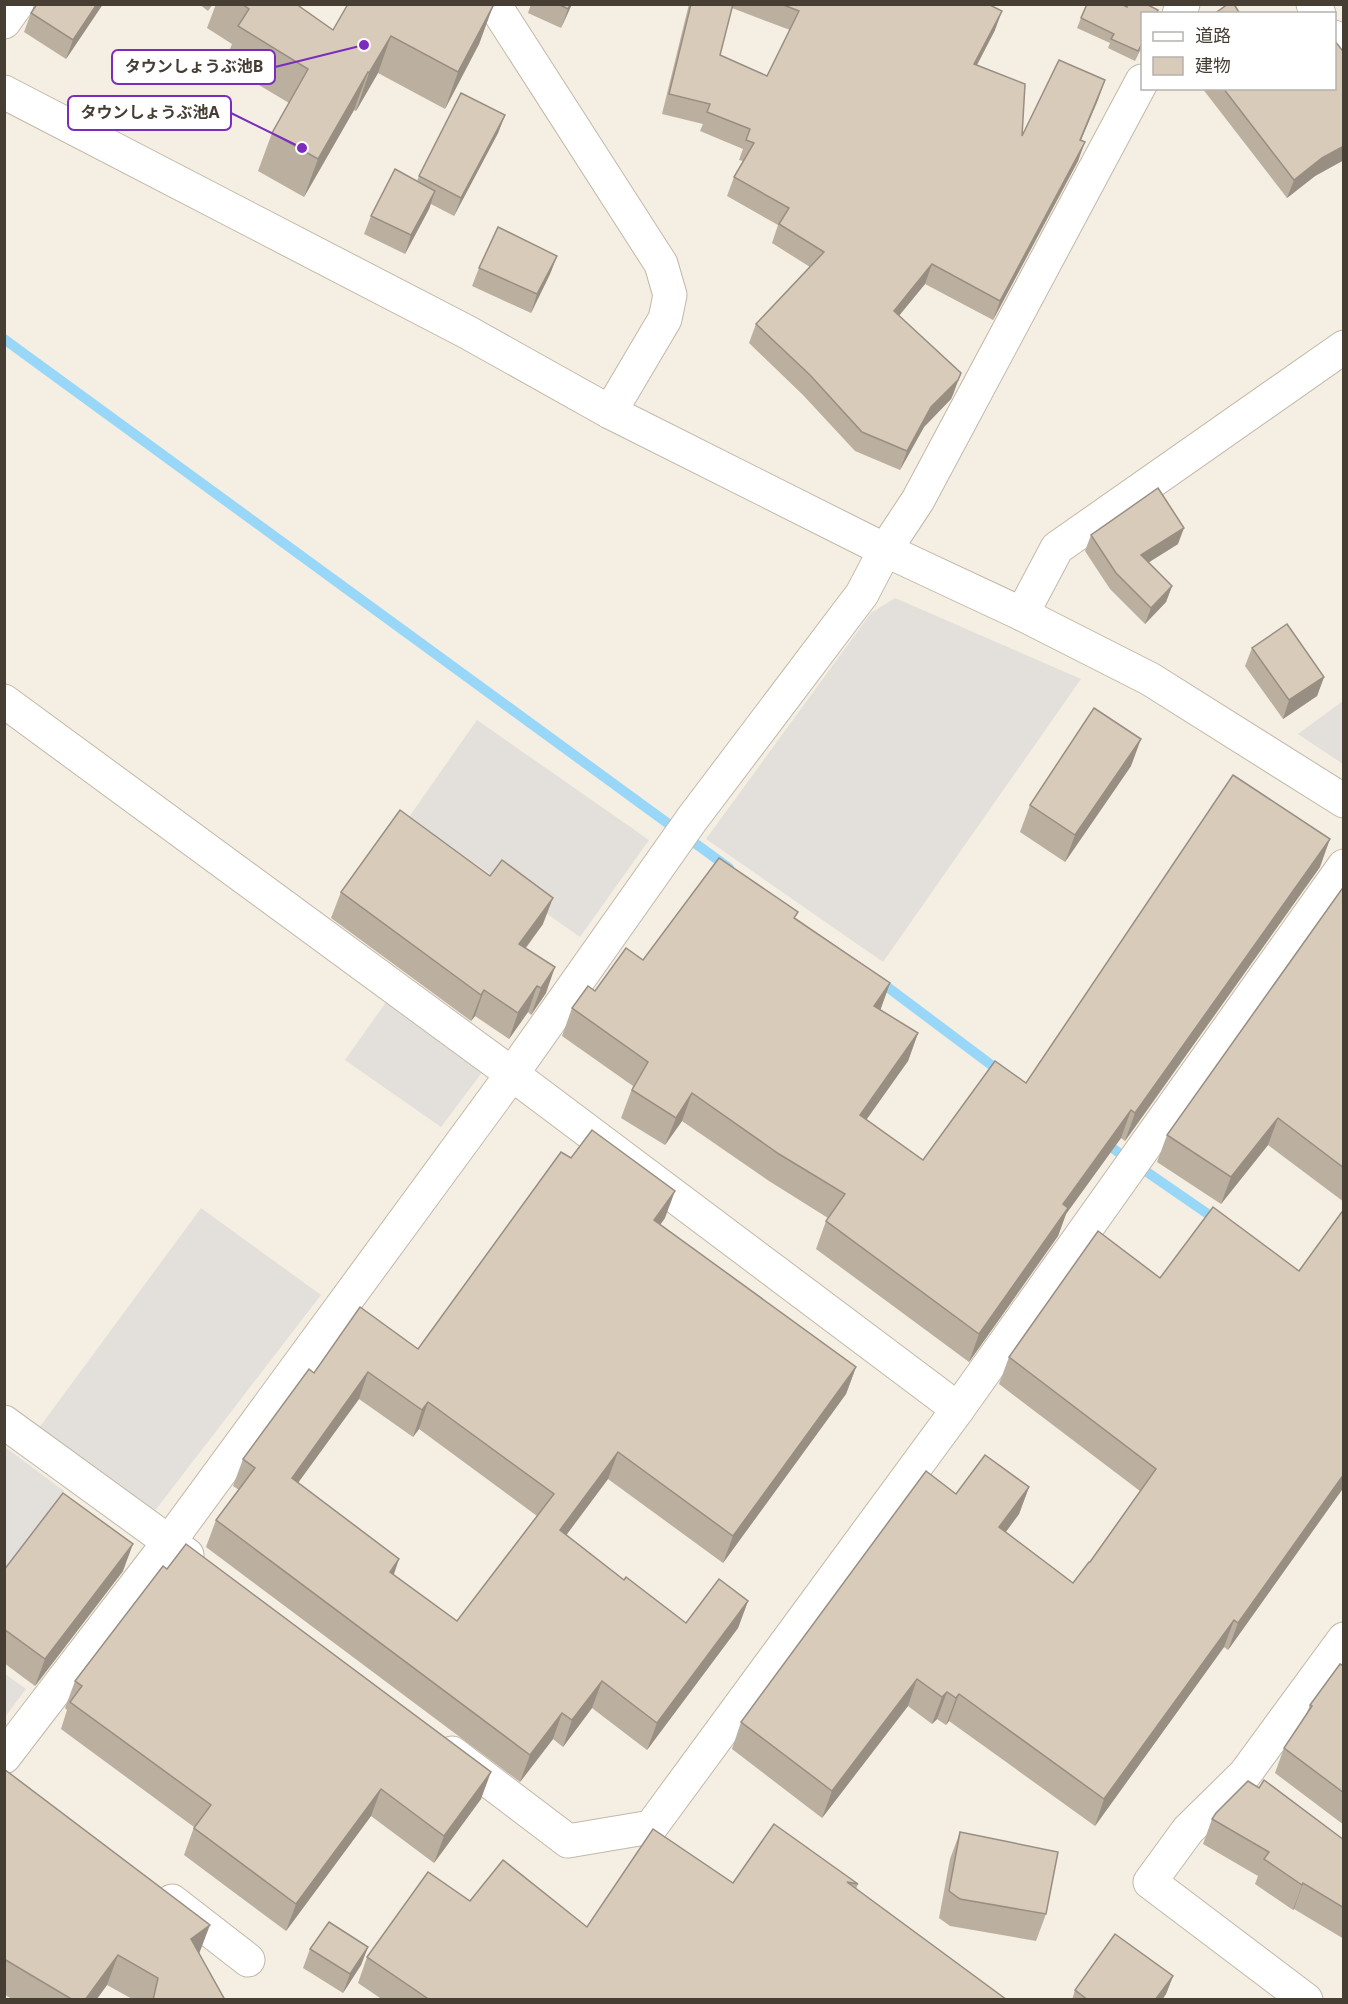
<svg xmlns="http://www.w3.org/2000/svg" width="1348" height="2004" viewBox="0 0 1348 2004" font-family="'Noto Sans','Noto Sans JP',sans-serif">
  <rect width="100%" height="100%" fill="#f4eee3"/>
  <g fill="#e3e0dc">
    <polygon points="895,598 1081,679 883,962 706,839 871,613"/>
    <polygon points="1343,701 1343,764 1298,734"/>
    <polygon points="477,720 649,840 580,937 409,817"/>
    <polygon points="389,998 486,1067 441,1127 345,1060"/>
    <polygon points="201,1208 321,1295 150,1517 36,1432"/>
    <polygon points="5,1447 64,1491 5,1569"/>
    <polygon points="5,1674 26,1689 5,1717"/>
  </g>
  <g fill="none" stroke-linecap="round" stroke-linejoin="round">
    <g stroke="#98d7f8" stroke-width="10">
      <polyline points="4,339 729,868"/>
      <polyline points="878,980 1002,1073"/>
      <polyline points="1102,1141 1218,1221"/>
    </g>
    <defs>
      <g id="minor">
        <polyline points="494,4 661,264 670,295 665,319 610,412"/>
        <polyline points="1313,4 1319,14"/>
        <polyline points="1179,14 1183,4"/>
        <polyline points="4,22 17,4"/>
        <polyline points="1334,37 1344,51"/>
        <polyline points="4,92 467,332 610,412 885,550 1022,614 1150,679 1344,801"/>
        <polyline points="1022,614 1057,548 1344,347"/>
        <polyline points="4,701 512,1074 958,1409"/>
        <polyline points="4,1422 187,1555"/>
        <polyline points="452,1753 568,1841 651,1827 958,1409 1344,866"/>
        <polyline points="4,1757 169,1542 512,1074 692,819 862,594 885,550 918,500 1142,81"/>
        <polyline points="172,1901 248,1960"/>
        <polyline points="1306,2000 1150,1882 1188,1830 1245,1774 1344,1639"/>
      </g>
    </defs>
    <use href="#minor" stroke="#c3b8a8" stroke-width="35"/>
    <use href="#minor" stroke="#fff" stroke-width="33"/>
  </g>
  <g fill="#bbafa0" fill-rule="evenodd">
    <polygon points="37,4 103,4 66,59 24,32 31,13"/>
    <polygon points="199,4 213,4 208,11"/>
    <polygon points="216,4 296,4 333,30 493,6 479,44 445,109 378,73 356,111 354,110 304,197 258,171 272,133 289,103 224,64 232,44 207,28"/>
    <polygon points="531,4 572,4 561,28 528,13"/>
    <path d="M689 4H988L995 30 977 65 1022 136 1105 80 1081 140 1078 161 993 320 925 284 899 316 954 392 951 399 924 427 900 470 855 451 803 395 749 343 756 324 810 267 772 243 778 225 727 196 734 177 743 161 739 160 743 149 700 131 703 124 662 114ZM732 8 790 30 767 76 720 55Z"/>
    <polygon points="1143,14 1143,45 1135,61 1108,48 1110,43 1077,28 1081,18"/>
    <polygon points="1342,50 1344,50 1344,160 1315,176 1287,198 1202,88 1335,88"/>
    <polygon points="505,115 498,133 454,216 431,204 429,209 405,254 364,234 371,216 417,181 419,176"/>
    <polygon points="557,256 550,274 531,313 472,286 479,268"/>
    <polygon points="1091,535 1178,544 1149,562 1172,586 1166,602 1145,624 1110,589 1085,551"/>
    <polygon points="1252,648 1324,677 1317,696 1283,719 1245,666"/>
    <polygon points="1131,766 1065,862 1020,832 1030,805"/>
    <polygon points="1320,867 1125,1141 1121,1138 1066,1214 1058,1236 969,1362 816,1249 826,1221 828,1218 769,1181 682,1121 665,1145 621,1118 633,1086 562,1036 572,1008 595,991 643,960 796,918 890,983 880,1010 918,1033 908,1061 866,1119 923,1160 1026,1083"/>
    <polygon points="1344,886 1344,1202 1268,1145 1221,1204 1157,1162 1167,1135"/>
    <polygon points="341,892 543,924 526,948 546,993 531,1015 528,1012 509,1039 475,1016 471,1021 331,918"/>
    <polygon points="1344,1209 1344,1487 1228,1650 1224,1647 1095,1826 949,1721 946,1725 937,1719 932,1724 908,1706 822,1818 732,1749 741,1722 956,1494 1029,1487 1019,1514 1006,1532 1073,1583 1090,1562 1140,1491 999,1384 1009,1357 1160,1278 1299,1271"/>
    <path d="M665 1218 660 1225 856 1367 846 1394 723 1563 608 1479 566 1535 624 1580 686 1623 748 1601 738 1628 647 1750 592 1708 563 1747 553 1739 520 1782 206 1547 216 1520 239 1490 233 1486 243 1459 314 1373 418 1349ZM359 1399 413 1437 419 1429 537 1516 457 1621 394 1575 298 1482Z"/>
    <polygon points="4,1570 123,1571 35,1686 4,1663"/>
    <polygon points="1344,1666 1344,1825 1275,1773 1284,1748 1306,1715 1310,1705"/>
    <polygon points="75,1681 481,1799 434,1863 371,1816 286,1931 184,1855 194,1827 61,1729 67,1710 65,1708"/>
    <polygon points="4,1769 199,1954 225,2000 134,2000 107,1985 96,2000 13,2000 4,1994"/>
    <polygon points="1212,1819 1344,1840 1344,1939 1294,1909 1293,1910 1255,1884 1258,1876 1203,1844"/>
    <polygon points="774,1824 858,1884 856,1889 1007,2000 383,2000 358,1983 367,1957 470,1901 587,1927 733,1883"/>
    <polygon points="960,1832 1046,1914 1036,1941 950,1926 939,1918 950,1859"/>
    <polygon points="368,1947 361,1965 343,1993 303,1968 310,1949"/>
    <polygon points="1173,1976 1166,1994 1162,2000 1072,2000 1075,1990"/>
  </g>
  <g fill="#988e82">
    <polygon points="97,4 103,4 66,59 73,40"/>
    <polygon points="570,4 572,4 561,28 568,9"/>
    <polygon points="493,6 479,44 445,109 458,72"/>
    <polygon points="1002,11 995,30 967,84 974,64"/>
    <polygon points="391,36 378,73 356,111 369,73"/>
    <polygon points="368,72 354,110 304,197 318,159"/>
    <polygon points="1105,80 1098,100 1073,159 1080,140"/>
    <polygon points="505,115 498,133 454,216 461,198"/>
    <polygon points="1085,142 1078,161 993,320 1000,301"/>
    <polygon points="1344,146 1344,160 1315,176 1287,198 1294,180 1322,158"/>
    <polygon points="435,191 429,209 405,254 411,235"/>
    <polygon points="557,256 550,274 531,313 537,294"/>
    <polygon points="932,264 925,284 887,330 894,311"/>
    <polygon points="961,373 954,392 951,399 924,427 900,470 907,451 931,407"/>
    <polygon points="1184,528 1178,544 1135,571 1141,555"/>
    <polygon points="1172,586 1166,602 1145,624 1151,608"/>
    <polygon points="1324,677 1317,696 1283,719 1289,700"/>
    <polygon points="1141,739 1131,766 1065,862 1075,835"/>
    <polygon points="1330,839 1320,867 1125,1141 1135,1113"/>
    <polygon points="553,898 543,924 509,970 519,944"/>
    <polygon points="555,967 546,993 531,1015 541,988"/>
    <polygon points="890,983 880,1011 874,1006"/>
    <polygon points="537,986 528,1012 509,1039 518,1013"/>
    <polygon points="484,990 475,1016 471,1021 481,995"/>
    <polygon points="918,1033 908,1061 850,1143 860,1115"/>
    <polygon points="692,1093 682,1121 665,1145 676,1118"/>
    <polygon points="1131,1110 1121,1138 1066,1214 1058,1236 969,1362 979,1334 1063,1204"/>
    <polygon points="1278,1118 1268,1145 1221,1204 1231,1177"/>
    <polygon points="675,1191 665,1218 644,1247 654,1220"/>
    <polygon points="856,1367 846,1394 723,1563 733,1536"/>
    <polygon points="368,1372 359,1399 282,1505 292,1478"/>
    <polygon points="428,1402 419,1429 413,1437 422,1410"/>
    <polygon points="618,1452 608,1479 550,1557 560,1530"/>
    <polygon points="1344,1474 1344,1487 1228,1650 1238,1623"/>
    <polygon points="1029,1487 1019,1514 989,1554 999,1527"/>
    <polygon points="133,1544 123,1571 35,1686 45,1659"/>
    <polygon points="399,1559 390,1586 390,1572"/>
    <polygon points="748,1601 738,1628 647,1750 657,1723"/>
    <polygon points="1234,1620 1224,1647 1095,1826 1104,1799"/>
    <polygon points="917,1679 908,1706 822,1818 832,1791"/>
    <polygon points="602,1681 592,1708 563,1747 572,1720"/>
    <polygon points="947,1692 937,1719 932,1724 942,1697"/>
    <polygon points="959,1694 949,1721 946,1725 956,1698"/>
    <polygon points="562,1713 553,1739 520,1782 530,1755"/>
    <polygon points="491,1772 481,1799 434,1863 444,1836"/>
    <polygon points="381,1789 371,1816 286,1931 296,1904"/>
    <polygon points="1303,1883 1294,1909 1293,1910 1302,1885"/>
    <polygon points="210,1925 199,1954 191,1939"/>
    <polygon points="368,1947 361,1965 343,1993 350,1974"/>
    <polygon points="118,1955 107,1985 96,2000 85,2000"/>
    <polygon points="1173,1976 1166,1994 1162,2000 1155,2000"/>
  </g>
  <g fill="#d9cbba" stroke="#988e82" stroke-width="1.5" fill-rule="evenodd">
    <polygon points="37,4 97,4 73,40 31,13"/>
    <polygon points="242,4 296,4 333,30 348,4 489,4 493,6 458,72 391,36 369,73 368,72 318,159 272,133 308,69 238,26 249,9"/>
    <polygon points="558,4 570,4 568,9"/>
    <polygon points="691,4 733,4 720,55 767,76 799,11 781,4 988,4 1002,11 974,64 1025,84 1022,136 1059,60 1105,80 1080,140 1085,142 1000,301 932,264 894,311 961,373 958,380 931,407 907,451 862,432 810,375 756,324 824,252 779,224 789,208 734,177 754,143 746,140 750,129 707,112 710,104 669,94"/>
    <polygon points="1087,4 1121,4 1127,7 1128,4 1146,4 1158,10 1156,14 1143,14 1143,42 1138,51 1111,39 1114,34 1081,18"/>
    <polygon points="1228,4 1234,4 1240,14 1214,14"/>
    <polygon points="1335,41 1342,50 1344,50 1344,146 1322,158 1294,180 1223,88 1335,88"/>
    <polygon points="461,93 505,115 461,198 419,176"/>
    <polygon points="395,169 435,191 411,235 371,216"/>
    <polygon points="498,227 557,256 537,294 479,268"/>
    <polygon points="1158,488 1184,528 1141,555 1172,586 1151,608 1116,573 1091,535"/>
    <polygon points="1287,624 1324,677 1289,700 1252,648"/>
    <polygon points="1094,708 1141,739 1075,835 1030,805"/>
    <polygon points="1233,775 1330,839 1135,1113 1131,1110 1063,1204 1068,1208 979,1334 826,1221 845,1194 779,1154 692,1093 676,1118 632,1090 648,1062 572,1008 588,986 595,991 626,948 643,960 719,858 798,912 794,918 890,983 874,1006 918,1033 860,1115 923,1160 995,1061 1026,1083"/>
    <polygon points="400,810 490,876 502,860 553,898 519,944 555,967 541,988 537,986 518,1013 484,990 481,995 341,892"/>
    <polygon points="1344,886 1344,1168 1278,1118 1231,1177 1167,1135"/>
    <path d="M592 1130 675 1191 654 1220 856 1367 733 1536 618 1452 560 1530 624 1580 626 1577 686 1623 719 1579 748 1601 657 1723 602 1681 572 1720 562 1713 530 1755 216 1520 255 1468 243 1459 309 1369 314 1373 360 1307 418 1349 561 1152 571 1158ZM368 1372 422 1410 428 1402 554 1494 457 1621 390 1572 399 1559 292 1478Z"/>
    <polygon points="1213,1207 1299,1271 1344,1209 1344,1474 1238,1623 1234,1620 1104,1799 959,1694 956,1698 947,1692 942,1697 917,1679 832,1791 741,1722 926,1471 956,1494 985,1455 1029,1487 999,1527 1073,1583 1089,1562 1090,1562 1156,1469 1009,1357 1098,1231 1160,1278"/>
    <polygon points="63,1493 133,1544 45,1659 4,1629 4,1570"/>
    <polygon points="186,1544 491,1772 444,1836 381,1789 296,1904 194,1828 211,1805 70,1702 82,1686 75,1681 163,1566 167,1569"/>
    <polygon points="1340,1664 1344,1666 1344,1793 1284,1748 1312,1706 1310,1705"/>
    <polygon points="4,1769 210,1925 191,1939 225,2000 153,2000 158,1978 118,1955 85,2000 73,2000 4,1959"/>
    <polygon points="1264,1780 1344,1840 1344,1908 1303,1883 1302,1885 1264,1859 1269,1852 1212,1819 1216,1813 1248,1781 1259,1788"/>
    <polygon points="774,1824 858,1884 847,1882 1007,2000 430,2000 367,1957 428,1872 470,1901 503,1860 587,1927 653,1829 733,1883"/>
    <polygon points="960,1832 1058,1852 1046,1914 960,1899 949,1891"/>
    <polygon points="329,1922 368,1947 350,1974 310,1949"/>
    <polygon points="1115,1934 1173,1976 1155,2000 1088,2000 1075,1990"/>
  </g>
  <path fill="none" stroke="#7b2cbf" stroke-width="2" d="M364 45L275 67M302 148L231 113"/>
  <g fill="#7b2cbf" stroke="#fff" stroke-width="2">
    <circle cx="364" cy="45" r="6"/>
    <circle cx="302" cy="148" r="6"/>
  </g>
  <g fill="#fff" stroke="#7b2cbf" stroke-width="2">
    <rect x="112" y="50" width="163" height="34" rx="6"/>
    <rect x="68" y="96" width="163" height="34" rx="6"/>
  </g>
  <g font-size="16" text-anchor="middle" font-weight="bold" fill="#463d33">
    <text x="194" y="72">タウンしょうぶ池B</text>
    <text x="150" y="118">タウンしょうぶ池A</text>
  </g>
  <rect width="1348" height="2004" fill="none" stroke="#463d33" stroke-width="12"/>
  <rect x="1141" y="12" width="195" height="78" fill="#ffffff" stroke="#b5b1ad" stroke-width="1.5"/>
  <rect x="1153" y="32" width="30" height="9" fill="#ffffff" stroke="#b5b1ad" stroke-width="1.5"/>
  <text x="1195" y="42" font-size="18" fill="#463d33">道路</text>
  <rect x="1153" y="57" width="30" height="18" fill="#d9cbba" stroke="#b5b1ad" stroke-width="1.5"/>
  <text x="1195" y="72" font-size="18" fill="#463d33">建物</text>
</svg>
